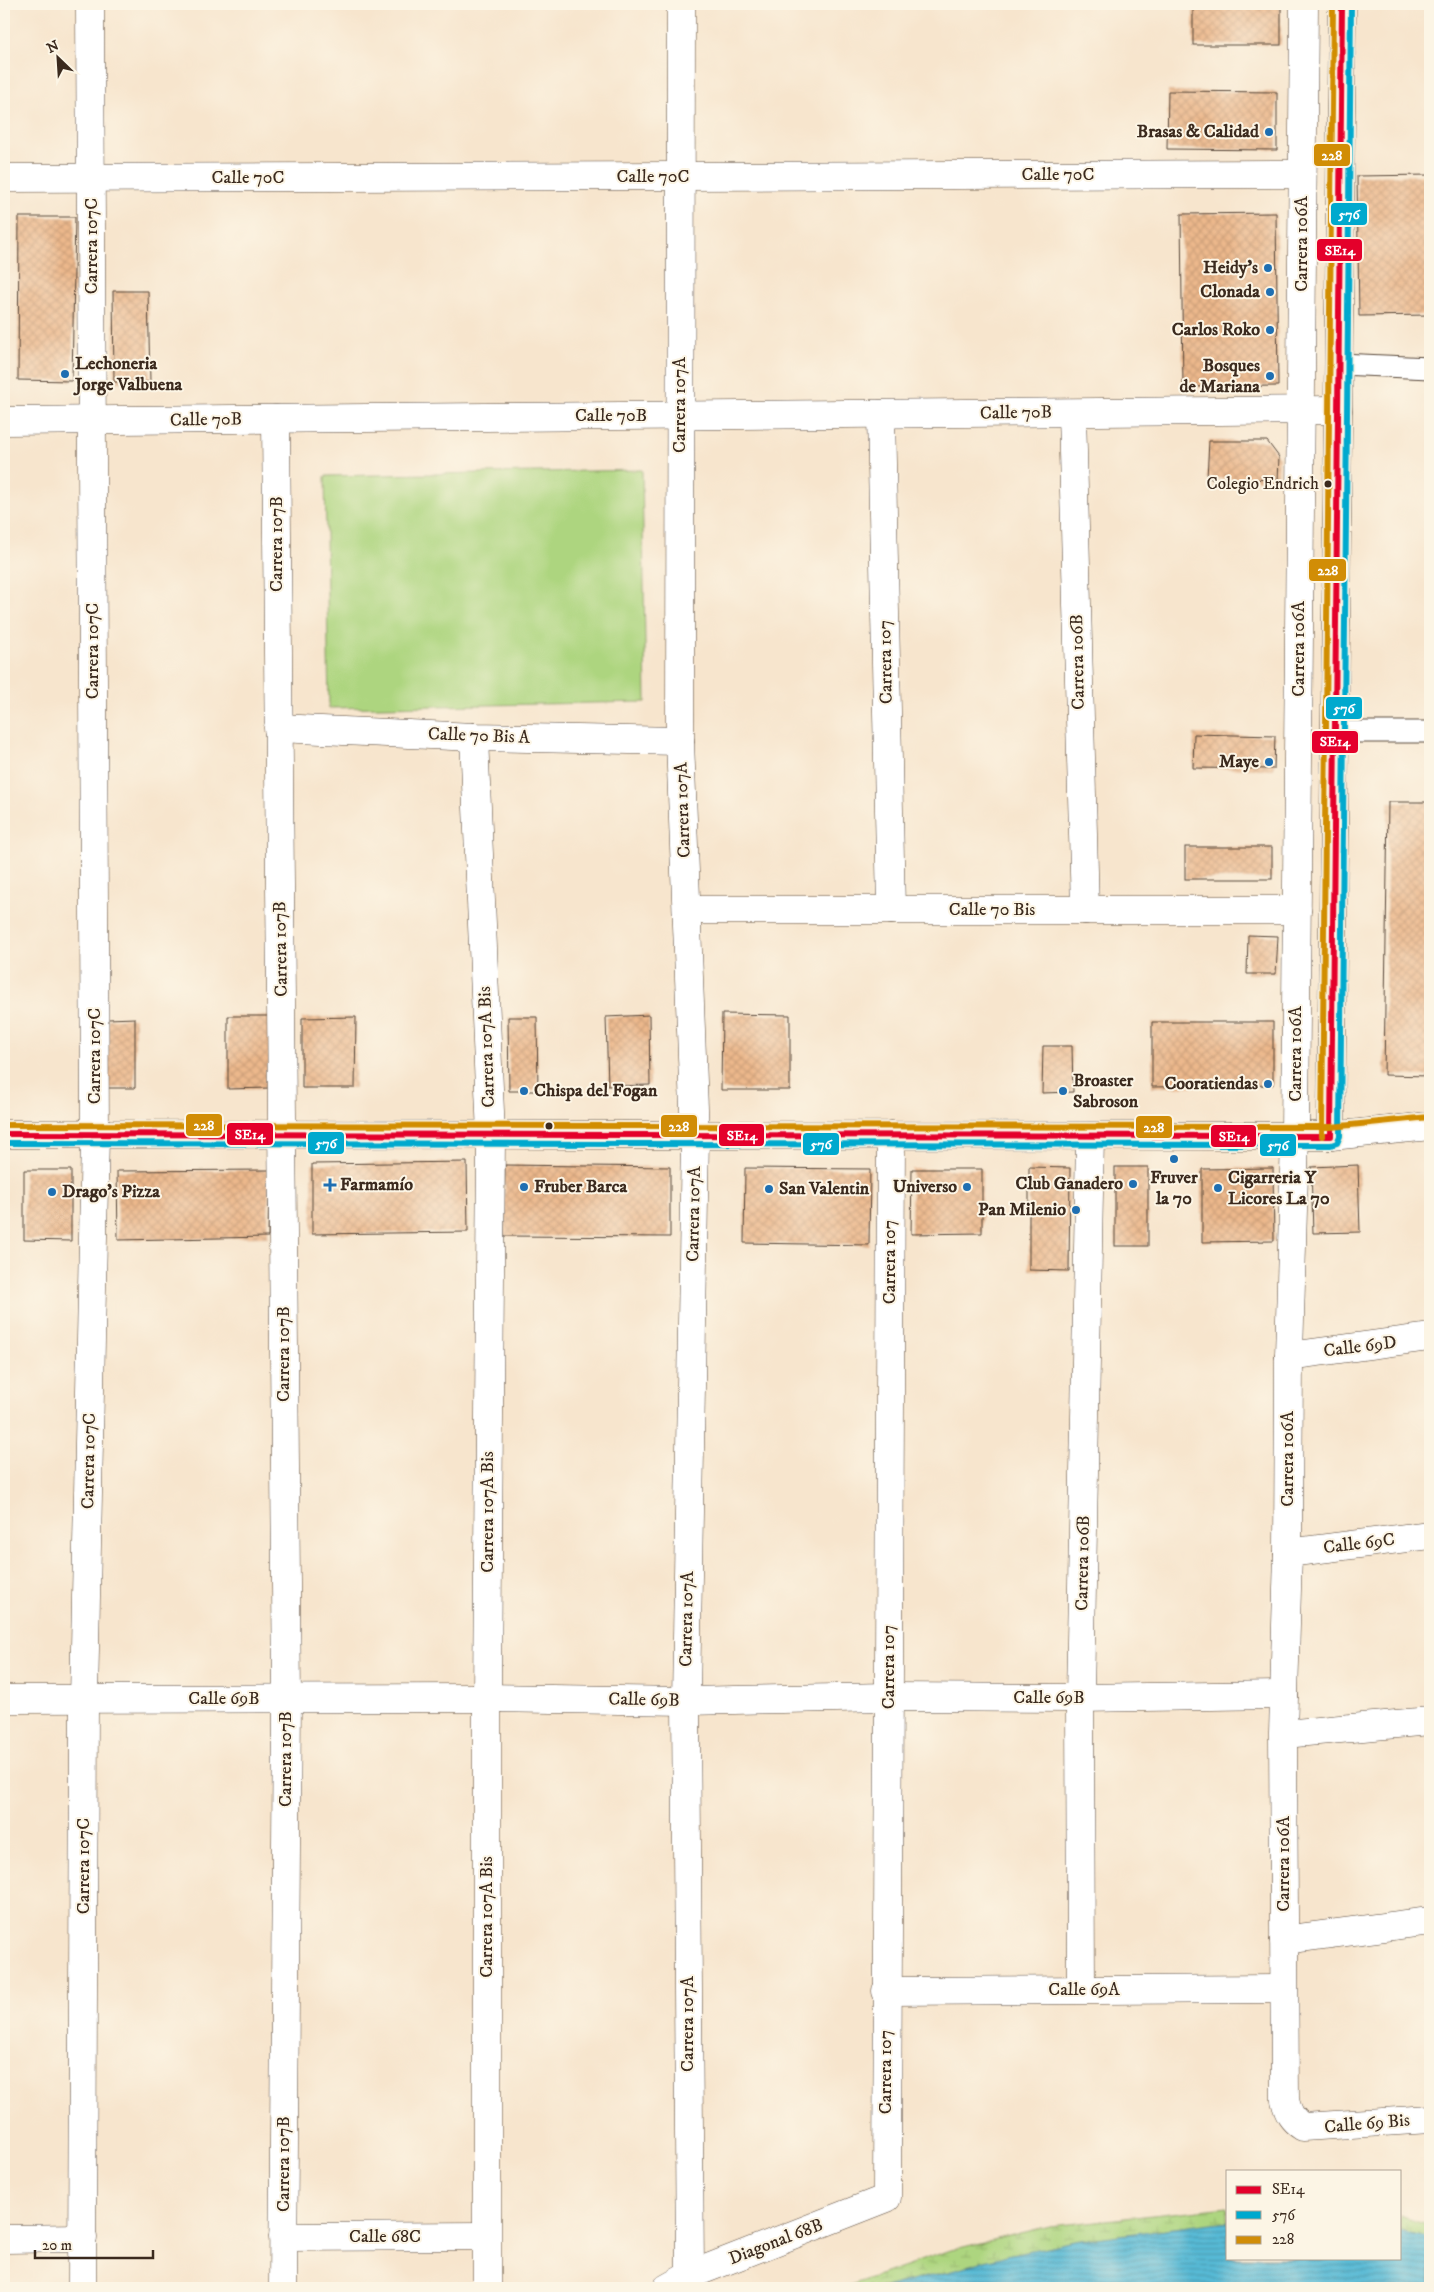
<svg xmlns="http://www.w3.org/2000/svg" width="1434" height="2292" viewBox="0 0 1434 2292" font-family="'IM FELL DW Pica',serif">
  <defs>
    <pattern id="wetland-marsh" width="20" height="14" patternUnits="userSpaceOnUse" patternTransform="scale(1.25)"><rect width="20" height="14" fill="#add57f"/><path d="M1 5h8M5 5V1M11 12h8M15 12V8" fill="none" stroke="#96b76d"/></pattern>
    <pattern id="water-rules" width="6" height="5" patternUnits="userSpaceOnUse" patternTransform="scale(1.25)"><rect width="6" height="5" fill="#57bad6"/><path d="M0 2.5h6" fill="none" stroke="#4997ad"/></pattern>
    <pattern id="building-cross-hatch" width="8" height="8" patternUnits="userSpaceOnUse" patternTransform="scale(1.25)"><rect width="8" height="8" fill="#ecb88c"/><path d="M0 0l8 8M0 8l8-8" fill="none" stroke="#cb9e78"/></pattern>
  </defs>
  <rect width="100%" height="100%" fill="#fcf5e5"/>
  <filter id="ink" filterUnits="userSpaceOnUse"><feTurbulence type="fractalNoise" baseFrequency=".02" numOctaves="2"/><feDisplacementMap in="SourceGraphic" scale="10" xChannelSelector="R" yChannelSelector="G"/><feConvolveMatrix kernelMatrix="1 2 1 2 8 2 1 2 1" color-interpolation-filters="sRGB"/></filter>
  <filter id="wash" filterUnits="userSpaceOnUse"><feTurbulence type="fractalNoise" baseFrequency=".0096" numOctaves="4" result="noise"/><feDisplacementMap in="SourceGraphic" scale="20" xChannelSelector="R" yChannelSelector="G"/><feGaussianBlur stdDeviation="1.12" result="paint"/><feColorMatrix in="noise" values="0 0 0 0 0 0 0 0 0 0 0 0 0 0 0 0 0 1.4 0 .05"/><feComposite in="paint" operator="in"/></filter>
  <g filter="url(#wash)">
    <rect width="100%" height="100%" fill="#f7e5cd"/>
    <polygon fill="url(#wetland-marsh)" stroke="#74804e" points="1228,2207 1228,2258 1400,2258 1400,2216 1430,2226 1430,2288 842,2288 951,2250 1050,2226"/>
    <polygon fill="#add57f" stroke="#74804e" points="642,470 646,702 329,708 325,476"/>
    <polygon fill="url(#water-rules)" stroke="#49727a" points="1228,2221 1228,2258 1400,2258 1400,2230 1430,2238 1430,2288 885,2288 1007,2255 1080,2240"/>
    <g id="blocks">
      <g fill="url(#building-cross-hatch)">
        <rect x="1193" y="4" width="88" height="41"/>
        <polygon points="1168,91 1277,92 1277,150 1167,149"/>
        <polygon points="1430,175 1430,315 1359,316 1357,176"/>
        <polygon points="1276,213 1278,386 1183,387 1181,214"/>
        <polygon points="19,217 75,217 72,381 18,380"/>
        <polygon points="113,291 148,291 150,382 114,382"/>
        <polygon points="1209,441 1267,441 1279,457 1278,480 1207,478"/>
        <polygon points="1194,734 1275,736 1274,769 1193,768"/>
        <polygon points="1388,802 1430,802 1430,1076 1384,1075"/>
        <rect x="1185" y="847" width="87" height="32"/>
        <polygon points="1248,935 1278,936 1276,974 1247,974"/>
        <polygon points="722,1014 790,1015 790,1090 721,1090"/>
        <polygon points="649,1015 650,1085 608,1086 606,1017"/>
        <polygon points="228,1016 270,1016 269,1088 228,1089"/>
        <polygon points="356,1017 355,1088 302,1088 302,1018"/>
        <polygon points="508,1017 537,1017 538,1091 509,1091"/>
        <polygon points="135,1018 135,1088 107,1088 108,1019"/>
        <polygon points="1152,1022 1273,1022 1273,1085 1152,1087"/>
        <polygon points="1043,1046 1072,1046 1073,1092 1042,1093"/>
        <polygon points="467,1162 468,1232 312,1234 312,1164"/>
        <polygon points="505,1165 670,1167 670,1237 504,1236"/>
        <polygon points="1358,1165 1360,1232 1313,1233 1311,1167"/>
        <polygon points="1029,1167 1070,1168 1069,1271 1029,1270"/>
        <rect x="1115" y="1167" width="33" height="79"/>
        <polygon points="745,1168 870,1169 869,1245 744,1243"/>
        <polygon points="1273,1168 1274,1241 1202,1242 1202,1169"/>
        <polygon points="912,1169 982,1169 982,1233 911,1234"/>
        <polygon points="24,1170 71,1170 71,1241 24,1240"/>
        <polygon points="269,1170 268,1237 118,1240 117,1171"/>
      </g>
    </g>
  </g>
  <g filter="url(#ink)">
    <use href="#blocks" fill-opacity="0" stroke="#574638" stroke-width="1"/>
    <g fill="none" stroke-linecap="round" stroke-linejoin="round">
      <defs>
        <g id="service">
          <polyline points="1339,364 1430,368"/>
          <polyline points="1335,732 1430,732"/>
        </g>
        <g id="minor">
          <polyline points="681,4 680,741 695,1135 686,1701 690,2275"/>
          <polyline points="4,178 1302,174"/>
          <polyline points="1072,413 1085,910"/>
          <polyline points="881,414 891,910"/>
          <polyline points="276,419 287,1699 283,2288"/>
          <polyline points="4,421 1338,410"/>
          <polyline points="278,728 474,737 680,741"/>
          <polyline points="474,737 491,1135 487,1698 487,2288"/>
          <polyline points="687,910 1297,910"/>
          <path d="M1295 1136 1289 1356 1288 1553 1283 1733 1285 2100C1288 2113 1292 2120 1303 2127L1430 2119"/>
          <polyline points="1289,1356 1430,1337"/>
          <polyline points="1288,1553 1430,1535"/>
          <polyline points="4,1699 487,1698 686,1701 889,1697 1080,1698 1284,1695"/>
          <polyline points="1284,1734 1430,1721"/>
          <polyline points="1284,1940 1430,1921"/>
          <polyline points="1081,1989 1080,1698 1090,1136"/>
          <polyline points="886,1991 1283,1989"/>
          <polyline points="283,2237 486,2236"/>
          <polyline points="4,2239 83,2238"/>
          <polyline points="82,2288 84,1700 95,1134 90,4"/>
          <polyline points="667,2288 690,2275 887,2198 891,1135"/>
        </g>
        <g id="tertiary">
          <polyline points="4,1134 1331,1136 1430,1126"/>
          <polyline points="1295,1136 1304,4"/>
          <polyline points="1331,1136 1342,4"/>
        </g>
      </defs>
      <use href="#service" stroke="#574638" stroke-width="23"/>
      <use href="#minor" stroke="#574638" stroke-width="29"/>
      <use href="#tertiary" stroke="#574638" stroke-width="29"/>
      <use href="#service" stroke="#fff" stroke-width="21"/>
      <use href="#minor" stroke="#fff" stroke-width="28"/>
      <use href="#tertiary" stroke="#fff" stroke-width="28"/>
      <defs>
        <polyline id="bus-1" points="4,1134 1331,1136 1342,4"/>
        <polyline id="bus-2" points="4,1143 1331,1145 1337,1143 1340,1136 1351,4"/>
        <g id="bus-3">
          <polyline points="4,1125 1331,1127 1429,1117"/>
          <polyline points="1322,1136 1333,4"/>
        </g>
      </defs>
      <use href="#bus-1" stroke="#fcf5e5" stroke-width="10"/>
      <use href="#bus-2" stroke="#fcf5e5" stroke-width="10"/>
      <use href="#bus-3" stroke="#fcf5e5" stroke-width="10"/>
      <use href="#bus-1" stroke="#e4002b" stroke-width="6"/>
      <use href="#bus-2" stroke="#00a9ce" stroke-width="6"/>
      <use href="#bus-3" stroke="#d18d06" stroke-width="6"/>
    </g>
  </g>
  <g fill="#1f6fb2" stroke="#fcf5e5" stroke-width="2">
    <circle cx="1269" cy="132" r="5"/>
    <circle cx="1268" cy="268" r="5"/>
    <circle cx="1270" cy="292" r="5"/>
    <circle cx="1270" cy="330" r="5"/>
    <circle cx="65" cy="374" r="5"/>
    <circle cx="1270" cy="376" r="5"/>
    <circle cx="1269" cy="762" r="5"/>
    <circle cx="1268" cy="1084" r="5"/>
    <circle cx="524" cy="1091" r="5"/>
    <circle cx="1063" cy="1091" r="5"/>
    <circle cx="1174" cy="1159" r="5"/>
    <circle cx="1133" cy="1184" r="5"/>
    <path d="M327.5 1177.5h5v5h5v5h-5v5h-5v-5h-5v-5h5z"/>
    <circle cx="524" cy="1187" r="5"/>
    <circle cx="967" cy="1187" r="5"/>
    <circle cx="1218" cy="1188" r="5"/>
    <circle cx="769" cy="1189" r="5"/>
    <circle cx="52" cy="1192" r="5"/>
    <circle cx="1076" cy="1210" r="5"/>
  </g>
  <g fill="#3b2a1e" stroke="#fcf5e5" stroke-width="2">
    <circle cx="1328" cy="484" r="4.5"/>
    <circle cx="549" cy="1126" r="4.5"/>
  </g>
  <g text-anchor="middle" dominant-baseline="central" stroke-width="4" stroke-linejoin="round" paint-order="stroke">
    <g font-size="17" fill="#3b2a1e" stroke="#fcf5e5" text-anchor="end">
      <text x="1319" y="484">Colegio Endrich</text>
    </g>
    <g font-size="18" font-weight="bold" fill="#3b2a1e" stroke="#fcf5e5" text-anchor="end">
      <text x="1259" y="132">Brasas &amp; Calidad</text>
      <text x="1258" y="268">Heidy's</text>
      <text x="1260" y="292">Clonada</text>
      <text x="1260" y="330">Carlos Roko</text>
      <text x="75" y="364" text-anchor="start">Lechoneria<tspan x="75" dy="21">Jorge Valbuena</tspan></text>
      <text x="1260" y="366">Bosques<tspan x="1260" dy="21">de Mariana</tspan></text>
      <text x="1259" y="762">Maye</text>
      <text x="1073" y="1081" text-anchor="start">Broaster<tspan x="1073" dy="21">Sabroson</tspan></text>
      <text x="1258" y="1084">Cooratiendas</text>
      <text x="534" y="1091" text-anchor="start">Chispa del Fogan</text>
      <text x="1174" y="1178" text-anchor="middle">Fruver<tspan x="1174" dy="21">la 70</tspan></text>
      <text x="1228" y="1178" text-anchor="start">Cigarreria Y<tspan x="1228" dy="21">Licores La 70</tspan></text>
      <text x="1123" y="1184">Club Ganadero</text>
      <text x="340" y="1185" text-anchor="start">Farmamío</text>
      <text x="534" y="1187" text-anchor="start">Fruber Barca</text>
      <text x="957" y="1187">Universo</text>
      <text x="779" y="1189" text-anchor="start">San Valentin</text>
      <text x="62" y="1192" text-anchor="start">Drago's Pizza</text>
      <text x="1066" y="1210">Pan Milenio</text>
    </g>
    <g font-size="18" fill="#3b2a1e" stroke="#fcf5e5">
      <text x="1058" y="175">Calle 70C</text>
      <text x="653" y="177">Calle 70C</text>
      <text x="248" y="178">Calle 70C</text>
      <text transform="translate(1302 244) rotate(-90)">Carrera 106A</text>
      <text transform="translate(92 246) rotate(-90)">Carrera 107C</text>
      <text transform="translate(680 405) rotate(-90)">Carrera 107A</text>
      <text transform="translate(1016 413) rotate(-1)">Calle 70B</text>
      <text x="611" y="416">Calle 70B</text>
      <text transform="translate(206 420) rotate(-1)">Calle 70B</text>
      <text transform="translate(277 544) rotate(-90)">Carrera 107B</text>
      <text transform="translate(1299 649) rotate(-90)">Carrera 106A</text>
      <text transform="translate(93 651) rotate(-90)">Carrera 107C</text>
      <text transform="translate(886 662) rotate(-91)">Carrera 107</text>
      <text transform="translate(1078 662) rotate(-91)">Carrera 106B</text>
      <text transform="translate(479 736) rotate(2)">Calle 70 Bis A</text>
      <text transform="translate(683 810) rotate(-92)">Carrera 107A</text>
      <text x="992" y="910">Calle 70 Bis</text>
      <text transform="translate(281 949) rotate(-91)">Carrera 107B</text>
      <text transform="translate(487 1047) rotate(-92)">Carrera 107A Bis</text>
      <text transform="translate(1296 1054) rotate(-90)">Carrera 106A</text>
      <text transform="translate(95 1056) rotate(-90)">Carrera 107C</text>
      <text transform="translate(694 1214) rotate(-89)">Carrera 107A</text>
      <text transform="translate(890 1262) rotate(-90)">Carrera 107</text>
      <text transform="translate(1360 1347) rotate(-7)">Calle 69D</text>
      <text transform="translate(284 1354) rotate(-90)">Carrera 107B</text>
      <text transform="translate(1288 1459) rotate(-90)">Carrera 106A</text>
      <text transform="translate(89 1461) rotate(-89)">Carrera 107C</text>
      <text transform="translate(488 1512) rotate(-90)">Carrera 107A Bis</text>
      <text transform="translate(1359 1544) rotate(-7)">Calle 69C</text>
      <text transform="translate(1083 1563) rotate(-89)">Carrera 106B</text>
      <text transform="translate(687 1619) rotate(-89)">Carrera 107A</text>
      <text transform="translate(889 1667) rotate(-90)">Carrera 107</text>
      <text x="1049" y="1698">Calle 69B</text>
      <text x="224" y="1699">Calle 69B</text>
      <text transform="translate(644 1700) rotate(1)">Calle 69B</text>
      <text transform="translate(286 1759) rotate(-90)">Carrera 107B</text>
      <text transform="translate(1284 1864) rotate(-90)">Carrera 106A</text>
      <text transform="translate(84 1866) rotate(-90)">Carrera 107C</text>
      <text transform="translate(487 1917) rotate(-90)">Carrera 107A Bis</text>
      <text x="1084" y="1990">Calle 69A</text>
      <text transform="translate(688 2024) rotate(-90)">Carrera 107A</text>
      <text transform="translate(886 2072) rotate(-90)">Carrera 107</text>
      <text transform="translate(1367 2124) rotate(-5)">Calle 69 Bis</text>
      <text transform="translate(284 2164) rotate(-90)">Carrera 107B</text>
      <text x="385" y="2237">Calle 68C</text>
      <text transform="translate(776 2242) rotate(-21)">Diagonal 68B</text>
    </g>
  </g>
  <g stroke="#fcf5e5" stroke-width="2">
    <rect x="1313" y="143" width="38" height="24" rx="5" fill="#d18d06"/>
    <rect x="1330" y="202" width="38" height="24" rx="5" fill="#00a9ce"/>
    <rect x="1316" y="238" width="47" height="24" rx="5" fill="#e4002b"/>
    <rect x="1308" y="558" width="39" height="24" rx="5" fill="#d18d06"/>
    <rect x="1325" y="696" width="38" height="24" rx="5" fill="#00a9ce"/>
    <rect x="1311" y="730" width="48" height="24" rx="5" fill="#e4002b"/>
    <rect x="185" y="1113" width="38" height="24" rx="5" fill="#d18d06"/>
    <rect x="660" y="1114" width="38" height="24" rx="5" fill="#d18d06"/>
    <rect x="1135" y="1115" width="38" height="24" rx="5" fill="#d18d06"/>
    <rect x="226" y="1122" width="48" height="24" rx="5" fill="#e4002b"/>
    <rect x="718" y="1123" width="47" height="24" rx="5" fill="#e4002b"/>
    <rect x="1210" y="1124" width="47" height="24" rx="5" fill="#e4002b"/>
    <rect x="307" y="1131" width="38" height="24" rx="5" fill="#00a9ce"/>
    <rect x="802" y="1132" width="38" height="24" rx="5" fill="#00a9ce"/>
    <rect x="1259" y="1133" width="38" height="24" rx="5" fill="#00a9ce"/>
  </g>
  <g font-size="14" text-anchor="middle" font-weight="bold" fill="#fff">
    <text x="1332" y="160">228</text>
    <text x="1349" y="219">576</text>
    <text x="1340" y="255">SE14</text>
    <text x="1328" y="575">228</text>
    <text x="1344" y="713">576</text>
    <text x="1335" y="746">SE14</text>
    <text x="204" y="1130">228</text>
    <text x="679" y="1131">228</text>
    <text x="1154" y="1132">228</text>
    <text x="250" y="1139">SE14</text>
    <text x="742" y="1140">SE14</text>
    <text x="1234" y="1141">SE14</text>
    <text x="326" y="1148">576</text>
    <text x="821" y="1149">576</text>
    <text x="1278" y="1150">576</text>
  </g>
  <rect width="1434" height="2292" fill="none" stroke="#fcf5e5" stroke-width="20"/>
  <rect x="1226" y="2170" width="175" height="90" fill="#fcf5e5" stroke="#afa495"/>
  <rect x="1236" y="2186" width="25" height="8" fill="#e4002b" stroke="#afa495"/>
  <text x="1272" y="2194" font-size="15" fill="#3b2a1e">SE14</text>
  <rect x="1236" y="2211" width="25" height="8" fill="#00a9ce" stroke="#afa495"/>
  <text x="1272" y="2220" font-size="15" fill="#3b2a1e">576</text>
  <rect x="1236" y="2236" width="25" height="8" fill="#d18d06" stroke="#afa495"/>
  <text x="1272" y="2244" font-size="15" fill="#3b2a1e">228</text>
  <g transform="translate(58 58) rotate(335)" stroke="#fcf5e5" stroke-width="4" paint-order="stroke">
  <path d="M0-4L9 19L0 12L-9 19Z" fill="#3b2a1e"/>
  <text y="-8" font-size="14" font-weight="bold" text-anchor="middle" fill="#3b2a1e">N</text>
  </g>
  <path d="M35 2250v8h118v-8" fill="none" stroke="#3b2a1e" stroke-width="2.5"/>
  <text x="42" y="2250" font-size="15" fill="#3b2a1e" stroke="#fcf5e5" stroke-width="4" paint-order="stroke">20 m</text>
</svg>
